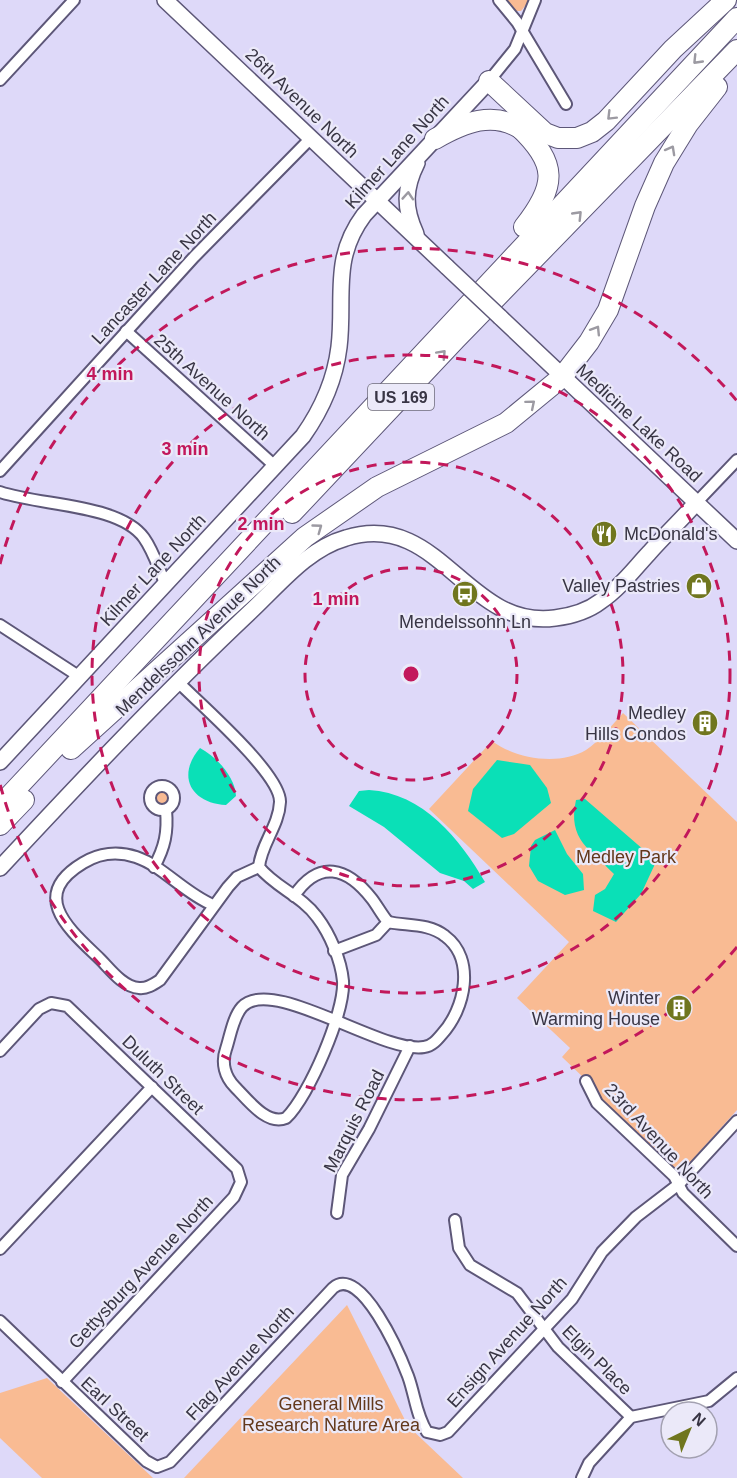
<svg xmlns="http://www.w3.org/2000/svg" width="737" height="1478" viewBox="0 0 737 1478" font-family="Helvetica,sans-serif">
  <rect width="100%" height="100%" fill="#ded9f9"/>
  <g fill="#f9bb93">
    <polygon points="507,0 530,0 521,11 516,11"/>
    <path d="M623 713 737 822V1110L684 1169H674C645 1142 606 1115 590 1078L585 1079 562 1057 570 1048 517 998 569 942 429 809 492 741C516 759 559 766 586 750 600 741 612 725 623 713Z"/>
    <circle cx="162" cy="798" r="8"/>
    <polygon points="347,1305 408,1426 463,1478 184,1478"/>
    <polygon points="47,1378 153,1478 42,1478 0,1438 0,1393"/>
  </g>
  <g fill="#0ae0b7">
    <path d="M200 748C217 757 235 777 236 796L226 805C191 803 176 776 200 748Z"/>
    <polygon points="497,760 530,765 547,788 551,803 514,834 502,838 468,811 473,789"/>
    <path d="M369 790C423 793 460 839 485 882L473 889 464 881 440 873 384 827 349 806 359 791Z"/>
    <path d="M585 799 652 857 655 864 641 894 616 922 593 911 595 895 605 889 614 874C591 850 567 840 576 800Z"/>
    <polygon points="555,830 567,854 583,874 584,890 565,895 538,881 529,866 531,846 535,840"/>
  </g>
  <g fill="none" stroke-linecap="round" stroke-linejoin="round">
    <defs>
      <g id="street">
        <polyline points="499,0 517,22 566,104"/>
        <polyline points="0,80 74,0"/>
        <polyline points="489,81 515,49 535,0"/>
        <polyline points="126,331 276,467"/>
        <polyline points="0,471 194,257 311,138"/>
        <path d="M0 492C41 506 120 504 144 538 154 552 159 570 166 585"/>
        <polyline points="696,503 737,460"/>
        <polyline points="0,625 80,677"/>
        <path d="M177 681C199 703 281 774 280 802 279 826 261 844 259 867 275 887 302 896 317 917 330 934 341 960 343 981 345 1012 309 1096 286 1118 267 1126 248 1100 235 1087 225 1077 221 1063 226 1049 230 1037 233 1017 242 1007 272 975 382 1054 424 1047 432 1046 437 1040 442 1034 465 1009 476 959 445 936 429 923 407 926 388 922"/>
        <circle cx="162" cy="798" r="12"/>
        <path d="M154 867C165 847 168 832 166 810"/>
        <path d="M294 896C319 859 347 867 372 899 378 907 382 915 388 922L376 935 334 951"/>
        <path d="M213 905C184 893 163 866 136 857 118 851 99 853 83 863 28 896 70 930 100 959 110 969 123 987 139 988 147 989 154 984 160 980L228 887 237 877 259 867"/>
        <polyline points="0,1051 39,1009 51,1003 67,1006 237,1169 241,1182 234,1197 62,1382"/>
        <polyline points="586,1081 597,1103 674,1176 683,1193 737,1246"/>
        <polyline points="337,1213 342,1175 369,1129 410,1046"/>
        <polyline points="455,1220 459,1248 470,1265 517,1293 558,1347 631,1417"/>
        <polyline points="0,1249 152,1087"/>
        <path d="M0 1321 146 1461 157 1467 170 1462 333 1288C361 1264 400 1355 408 1376 415 1395 416 1415 427 1432L440 1435 448 1432 572 1299 602 1252 636 1217 679 1184 737 1121"/>
        <polyline points="582,1478 589,1463 631,1417 709,1401 737,1378"/>
      </g>
      <g id="secondary">
        <polyline points="165,0 447,267"/>
        <path d="M416 234C404 208 404 189 417 163"/>
        <polyline points="500,317 737,541"/>
        <path d="M0 762 303 436C322 409 335 380 339 347 345 298 331 259 364 215L489 81"/>
        <path d="M0 868C82 780 163 694 250 612 279 585 307 549 346 538 440 509 466 630 555 618 571 616 588 611 601 601 620 588 634 569 649 553 664 536 681 520 696 503"/>
      </g>
      <g id="highway">
        <polyline points="489,81 545,133 558,138 577,138 592,132 606,121 673,49 726,0"/>
        <path d="M519 127C558 164 557 185 524 227"/>
        <path d="M435 139C463 123 494 109 524 131"/>
        <polyline points="292,513 455,340 737,50"/>
        <polyline points="71,749 305,537 377,487 506,423 562,377 589,342 608,310 645,206 664,163 688,124 717,87"/>
        <polyline points="0,806 737,18"/>
        <polyline points="0,825 24,800"/>
      </g>
    </defs>
    <use href="#street" stroke="#5d5778" stroke-width="14"/>
    <use href="#secondary" stroke="#5d5778" stroke-width="18"/>
    <use href="#highway" stroke="#5d5778" stroke-width="22"/>
    <use href="#street" stroke="#fff" stroke-width="10"/>
    <use href="#secondary" stroke="#fff" stroke-width="15"/>
    <use href="#highway" stroke="#fff" stroke-width="20"/>
    <defs>
      <polyline id="secondary-bridge" points="447,267 500,317"/>
    </defs>
    <use href="#secondary-bridge" stroke="#5d5778" stroke-width="18" stroke-linecap="butt"/>
    <use href="#secondary-bridge" stroke="#fff" stroke-width="15"/>
  </g>
  <defs><path id="oneway-chevron" d="M-2-3.5L2.5 0L-2 3.5" fill="none" stroke-width="1.6" stroke-linecap="round" stroke-linejoin="round" transform="scale(1.5)"/></defs>
  <g stroke="#9c9aa2">
    <use href="#oneway-chevron" transform="translate(697 60) rotate(134)"/>
    <use href="#oneway-chevron" transform="translate(611 116) rotate(135)"/>
    <use href="#oneway-chevron" transform="translate(671 150) rotate(-61)"/>
    <use href="#oneway-chevron" transform="translate(408 196) rotate(-86)"/>
    <use href="#oneway-chevron" transform="translate(578 215) rotate(-46)"/>
    <use href="#oneway-chevron" transform="translate(596 330) rotate(-58)"/>
    <use href="#oneway-chevron" transform="translate(442 354) rotate(-47)"/>
    <use href="#oneway-chevron" transform="translate(531 404) rotate(-40)"/>
    <use href="#oneway-chevron" transform="translate(318 528) rotate(-36)"/>
  </g>
  <g fill="none" stroke="#c2185b" stroke-width="3" stroke-dasharray="10 8">
    <circle cx="411" cy="674" r="106"/>
    <circle cx="411" cy="674" r="212"/>
    <circle cx="411" cy="674" r="319"/>
    <path d="M737 947A425 425 0 0 1 0 784M0 564A425 425 0 0 1 737 401"/>
  </g>
  <defs>
    <symbol id="restaurant-disc" viewBox="-11 -11 22 22"><circle r="9.5" fill="#70761e" stroke="#ebe9f9"/><path d="M-5-6h1v4h1v-4h1v4h1v-4h1v5L-1.5 .5V6h-2V.5L-5-1ZM5-6V6H3V1.5H1.5Q1.5-4 5-6Z" fill="#fff"/></symbol>
    <symbol id="shop-disc" viewBox="-11 -11 22 22"><circle r="9.5" fill="#70761e" stroke="#ebe9f9"/><path d="M-5-2.5h2.3a2.7 3.5 0 0 1 5.4 0H5L5.5 6h-11ZM-1.5-2.5h3a1.5 2.3 0 0 0-3 0Z" fill="#fff"/></symbol>
    <symbol id="bus-disc" viewBox="-11 -11 22 22"><circle r="9.5" fill="#70761e" stroke="#ebe9f9"/><path d="M-5-6H5V4H4V6H2V4H-2V6H-4V4H-5ZM-3.5-4V0h7V-4ZM-3.5 1.2v1.5H-2V1.2ZM2 1.2v1.5H3.5V1.2Z" fill="#fff"/></symbol>
    <symbol id="building-disc" viewBox="-11 -11 22 22"><circle r="9.5" fill="#70761e" stroke="#ebe9f9"/><path d="M-4-6H4V6H1V3H-1V6H-4ZM-2.5-4.3h1.7v1.8h-1.7ZM.8-4.3h1.7v1.8H.8ZM-2.5-1h1.7V.8h-1.7ZM.8-1h1.7V.8H.8Z" fill="#fff"/></symbol>
  </defs>
  <g fill-rule="evenodd">
    <use href="#restaurant-disc" x="589" y="519" width="30" height="30"/>
    <use href="#shop-disc" x="684" y="571" width="30" height="30"/>
    <use href="#bus-disc" x="450" y="579" width="30" height="30"/>
    <use href="#building-disc" x="690" y="708" width="30" height="30"/>
    <use href="#building-disc" x="664" y="993" width="30" height="30"/>
  </g>
  <g text-anchor="middle" dominant-baseline="central" stroke-width="4.5" stroke-linejoin="round" paint-order="stroke">
    <rect fill="#ebe9f9" stroke="#6e6b7a" stroke-width="1.5" x="368" y="384" width="66" height="26" rx="4.5"/>
    <g font-size="16" font-weight="bold" fill="#383544">
      <text x="401" y="397">US 169</text>
    </g>
    <g font-size="18" fill="#383544" stroke="#ebe9f9">
      <text transform="translate(302 103) rotate(44)">26th Avenue North</text>
      <text transform="translate(397 152) rotate(-48)">Kilmer Lane North</text>
      <text transform="translate(154 278) rotate(-47)">Lancaster Lane North</text>
      <text transform="translate(212 387) rotate(42)">25th Avenue North</text>
      <text transform="translate(639 423) rotate(43)">Medicine Lake Road</text>
      <text transform="translate(153 570) rotate(-47)">Kilmer Lane North</text>
      <text transform="translate(198 636) rotate(-44)">Mendelssohn Avenue North</text>
      <text transform="translate(163 1075) rotate(44)">Duluth Street</text>
      <text transform="translate(354 1121) rotate(-63)">Marquis Road</text>
      <text transform="translate(659 1141) rotate(47)">23rd Avenue North</text>
      <text transform="translate(141 1272) rotate(-47)">Gettysburg Avenue North</text>
      <text transform="translate(507 1342) rotate(-48)">Ensign Avenue North</text>
      <text transform="translate(597 1360) rotate(45)">Elgin Place</text>
      <text transform="translate(240 1363) rotate(-47)">Flag Avenue North</text>
      <text transform="translate(115 1409) rotate(43)">Earl Street</text>
    </g>
    <g font-size="18" fill="#383544" stroke="#ebe9f9" text-anchor="end">
      <text x="624" y="534" text-anchor="start">McDonald's</text>
      <text x="680" y="586">Valley Pastries</text>
      <text x="465" y="622" text-anchor="middle">Mendelssohn Ln</text>
      <text x="686" y="713">Medley<tspan x="686" dy="21">Hills Condos</tspan></text>
      <text x="660" y="998">Winter<tspan x="660" dy="21">Warming House</tspan></text>
    </g>
    <g font-size="18" fill="#63381b" stroke="#ebe9f9">
      <text x="626" y="857">Medley Park</text>
      <text x="331" y="1404">General Mills<tspan x="331" dy="21">Research Nature Area</tspan></text>
    </g>
  </g>
  <circle cx="411" cy="674" r="9" fill="#c2185b" stroke="#ebe9f9" stroke-width="3"/>
  <g font-size="18" text-anchor="middle" font-weight="bold" fill="#c2185b" stroke="#ebe9f9" stroke-width="4.5" stroke-linejoin="round" paint-order="stroke">
    <text x="110" y="380">4 min</text>
    <text x="185" y="455">3 min</text>
    <text x="261" y="530">2 min</text>
    <text x="336" y="605">1 min</text>
  </g>
  <g transform="translate(689 1430) rotate(43)"><circle r="28" fill="#ebe9f9" stroke="#a3a1b1" stroke-width="1.5"/>
  <path d="M0-4.5L10 22L0 15L-10 22Z" fill="#70761e"/>
  <text y="-9" font-size="16" font-weight="bold" text-anchor="middle" fill="#383544">N</text>
  </g>
</svg>
